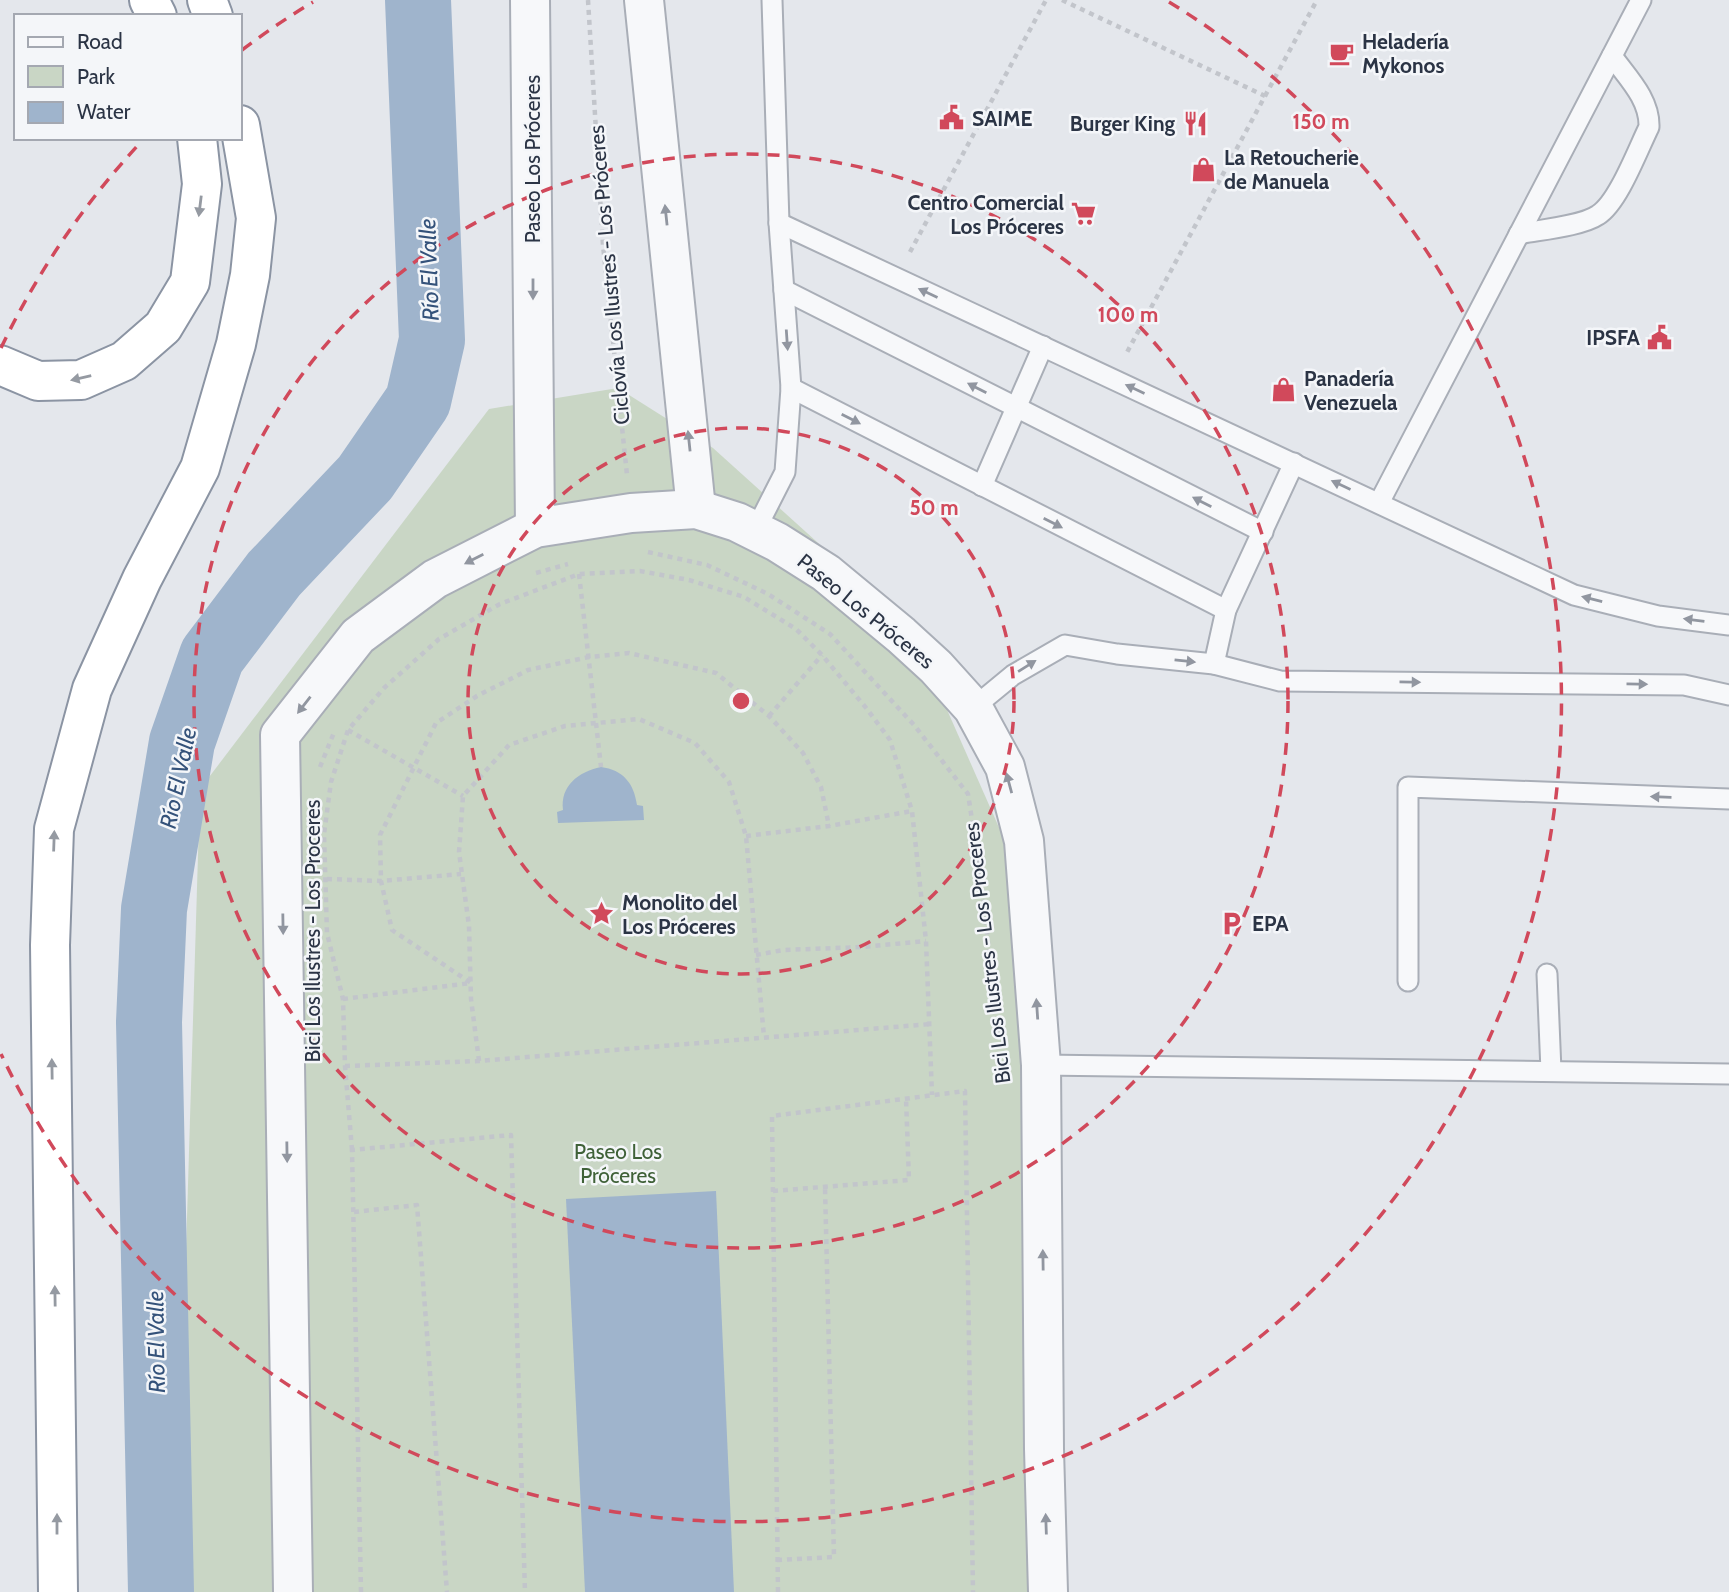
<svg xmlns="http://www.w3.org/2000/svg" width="1729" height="1592" viewBox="0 0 1729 1592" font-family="Cabin,sans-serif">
  <rect width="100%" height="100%" fill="#e4e7ec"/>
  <polygon fill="#c9d6c5" points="618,388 713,448 910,626 1043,927 1051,1592 191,1592 182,1383 200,789 489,409"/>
  <g fill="#9fb4cc">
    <path d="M601 767C623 770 634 783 637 805L643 806 644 820 558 823 557 812 563 810C560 786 578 772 601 767Z"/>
    <polygon points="716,1191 734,1592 585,1592 566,1199"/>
  </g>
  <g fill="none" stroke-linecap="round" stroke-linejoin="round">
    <polyline stroke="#9fb4cc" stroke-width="66" points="161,1592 149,1022 154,909 182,742 212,656 274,574 365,478 418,401 432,340 418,0"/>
    <defs>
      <g id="service">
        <polyline points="779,223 1574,595 1658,616 1729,625"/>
        <path d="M1519 234C1539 230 1582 226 1598 215 1618 203 1638 149 1649 127 1650 99 1627 77 1612 56"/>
        <polyline points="784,290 1263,532"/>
        <polyline points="791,388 1226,610"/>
        <polyline points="982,486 1043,346"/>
        <polyline points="1379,503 1641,0"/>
        <polyline points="755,531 785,472 791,388 779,223 772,0"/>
        <polyline points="1214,664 1226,610 1294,463"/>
        <polyline points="973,708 1013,675 1065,645 1117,654 1214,664 1280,681 1684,685 1729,695"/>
        <polyline points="1547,974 1551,1071"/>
        <polyline points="1408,981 1408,787 1729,799"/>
        <polyline points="1041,1065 1729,1074"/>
      </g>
      <g id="minor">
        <polyline points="530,0 535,528"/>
        <polyline points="644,0 696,509"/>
        <polyline points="293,1592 280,735 358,636 435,579 535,528 631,513 696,509 737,522 777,542 826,573 901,635 936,667 973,708 1005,767 1024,841 1041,1065 1044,1449 1048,1592"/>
      </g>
      <g id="motorway">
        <polyline points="149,0 157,16"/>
        <polyline points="207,0 213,16"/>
        <polyline points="0,365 38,381 81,380 124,361 163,327 190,282 202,184 197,138"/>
        <polyline points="58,1592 50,945 54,829 92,689 142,579 200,468 236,344 250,275 256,218 240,125"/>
      </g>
    </defs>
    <use href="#service" stroke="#a9aeb7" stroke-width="23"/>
    <use href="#minor" stroke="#a9aeb7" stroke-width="42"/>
    <use href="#motorway" stroke="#8b94a3" stroke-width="42"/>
    <g stroke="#c2c5cb" stroke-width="4.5" stroke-dasharray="5 5" stroke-linecap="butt">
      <polyline points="588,0 603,245 627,475"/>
      <polyline points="1062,0 1265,96 1125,356"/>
      <polyline points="1265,96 1317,0"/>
      <polyline points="910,252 1046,0"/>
      <polyline points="648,552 707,565 768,594 830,634 914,725 968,794 982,884 998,1039"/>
      <polyline points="536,573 568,564"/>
      <polyline points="579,574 601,767"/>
      <polyline points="769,716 822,655"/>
      <polyline points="348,730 463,796"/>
      <polyline points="320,767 335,730"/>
      <polyline points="746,836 829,826 912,811"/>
      <polyline points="327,879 381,881 461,874"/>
      <polyline points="756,955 783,950 862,947 926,941"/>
      <polyline points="343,999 471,983 392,930 381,881 380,835 436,723 477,696 528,670 589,657 629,653 716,673 769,716 803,753 821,787 829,826"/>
      <polyline points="479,1061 471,999 469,926 459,852 463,796 509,745 565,726 639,719 695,743 729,782 746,836 764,1037"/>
      <polyline points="345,1066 479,1061 931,1024"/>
      <polyline points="352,1150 345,1066 343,999 327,933 324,834 331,782 348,730 384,688 439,639 500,604 579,574 640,571 689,580 744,597 796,629 822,655 867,709 890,740 912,811 926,941 932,1095"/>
      <polyline points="773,1191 909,1180 906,1098"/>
      <polyline points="354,1212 417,1205 447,1592"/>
      <polyline points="777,1560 834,1557 825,1187"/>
      <polyline points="361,1592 352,1150 511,1135 525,1592"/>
      <polyline points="778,1592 772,1116 965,1091 973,1592"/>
    </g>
    <use href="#service" stroke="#f7f8fa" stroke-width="19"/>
    <use href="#minor" stroke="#f7f8fa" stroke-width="38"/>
    <use href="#motorway" stroke="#fff" stroke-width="38"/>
  </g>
  <defs><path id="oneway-solid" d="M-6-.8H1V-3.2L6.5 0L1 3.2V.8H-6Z" transform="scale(1.75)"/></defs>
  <g fill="#959aa2">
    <use href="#oneway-solid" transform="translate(200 206) rotate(97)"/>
    <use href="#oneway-solid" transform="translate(81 378) rotate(167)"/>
    <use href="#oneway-solid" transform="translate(54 841) rotate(-88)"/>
    <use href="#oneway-solid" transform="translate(52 1069) rotate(-91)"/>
    <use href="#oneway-solid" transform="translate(55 1296) rotate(-91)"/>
    <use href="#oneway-solid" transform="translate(57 1524) rotate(-90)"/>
  </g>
  <g fill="#9196a0">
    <use href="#oneway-solid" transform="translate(666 215) rotate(-96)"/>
    <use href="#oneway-solid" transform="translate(533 289) rotate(90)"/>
    <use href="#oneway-solid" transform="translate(928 293) rotate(-155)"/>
    <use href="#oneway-solid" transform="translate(787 340) rotate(86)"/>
    <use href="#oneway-solid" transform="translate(977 388) rotate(-153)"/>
    <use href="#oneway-solid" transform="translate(1135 389) rotate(-155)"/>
    <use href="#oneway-solid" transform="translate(851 419) rotate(27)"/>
    <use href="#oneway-solid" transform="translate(689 441) rotate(-96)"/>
    <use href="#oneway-solid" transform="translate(1341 485) rotate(-155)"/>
    <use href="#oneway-solid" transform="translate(1202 502) rotate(-153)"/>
    <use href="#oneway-solid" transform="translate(1053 523) rotate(27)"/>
    <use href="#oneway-solid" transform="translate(474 559) rotate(153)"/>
    <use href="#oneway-solid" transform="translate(1592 599) rotate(-166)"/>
    <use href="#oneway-solid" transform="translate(1694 620) rotate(-173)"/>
    <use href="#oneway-solid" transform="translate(1185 661) rotate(6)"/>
    <use href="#oneway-solid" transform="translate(1027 666) rotate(-32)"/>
    <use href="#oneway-solid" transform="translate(1410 682) rotate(1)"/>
    <use href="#oneway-solid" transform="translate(1637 684) rotate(1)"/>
    <use href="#oneway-solid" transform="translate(304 705) rotate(128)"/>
    <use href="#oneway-solid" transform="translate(1009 783) rotate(-105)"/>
    <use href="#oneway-solid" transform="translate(1661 797) rotate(-178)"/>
    <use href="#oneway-solid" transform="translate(283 924) rotate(89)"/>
    <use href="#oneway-solid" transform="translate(1037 1009) rotate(-94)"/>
    <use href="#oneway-solid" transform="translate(287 1152) rotate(89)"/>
    <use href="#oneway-solid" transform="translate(1043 1260) rotate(-91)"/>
    <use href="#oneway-solid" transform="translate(1046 1524) rotate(-92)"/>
  </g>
  <g fill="none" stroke="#d1495b" stroke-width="3.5" stroke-dasharray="12 9">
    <circle cx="741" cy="701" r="273"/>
    <circle cx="741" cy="701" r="547"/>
    <path d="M1 348A820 820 0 0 1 141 142M242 50A820 820 0 0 1 313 2M1169 2A820 820 0 1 1 1 1054"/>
  </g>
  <defs>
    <symbol id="cafe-bare" viewBox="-9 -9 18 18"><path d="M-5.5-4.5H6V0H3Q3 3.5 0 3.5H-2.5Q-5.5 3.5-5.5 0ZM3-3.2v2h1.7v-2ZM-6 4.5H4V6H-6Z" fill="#d1495b" stroke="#f4f6f9" stroke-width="2.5" paint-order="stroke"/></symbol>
    <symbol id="civic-bare" viewBox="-9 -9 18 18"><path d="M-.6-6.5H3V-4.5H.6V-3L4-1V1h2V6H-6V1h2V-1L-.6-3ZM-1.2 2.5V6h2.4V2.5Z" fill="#d1495b" stroke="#f4f6f9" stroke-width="2.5" paint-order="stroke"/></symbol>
    <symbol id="restaurant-bare" viewBox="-9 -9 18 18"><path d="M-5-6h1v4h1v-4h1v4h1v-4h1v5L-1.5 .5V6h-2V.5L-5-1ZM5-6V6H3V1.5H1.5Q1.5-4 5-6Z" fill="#d1495b" stroke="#f4f6f9" stroke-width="2.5" paint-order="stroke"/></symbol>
    <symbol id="shop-bare" viewBox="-9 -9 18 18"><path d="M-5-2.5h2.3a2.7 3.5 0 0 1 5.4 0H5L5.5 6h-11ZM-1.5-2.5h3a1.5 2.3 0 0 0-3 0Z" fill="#d1495b" stroke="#f4f6f9" stroke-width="2.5" paint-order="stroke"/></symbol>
    <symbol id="supermarket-bare" viewBox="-9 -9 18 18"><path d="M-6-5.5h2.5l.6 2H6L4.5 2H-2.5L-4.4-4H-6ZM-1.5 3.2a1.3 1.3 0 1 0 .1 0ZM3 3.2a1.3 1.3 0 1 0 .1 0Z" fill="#d1495b" stroke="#f4f6f9" stroke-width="2.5" paint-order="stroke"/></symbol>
    <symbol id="sight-bare" viewBox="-9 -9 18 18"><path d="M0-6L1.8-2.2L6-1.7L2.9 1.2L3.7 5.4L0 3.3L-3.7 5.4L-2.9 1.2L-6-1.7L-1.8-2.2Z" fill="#d1495b" stroke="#f4f6f9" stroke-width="2.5" paint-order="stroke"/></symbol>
    <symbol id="parking-bare" viewBox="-9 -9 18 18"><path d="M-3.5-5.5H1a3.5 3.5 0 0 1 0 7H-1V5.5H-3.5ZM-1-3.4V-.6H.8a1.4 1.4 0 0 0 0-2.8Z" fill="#d1495b" stroke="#f4f6f9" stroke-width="2.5" paint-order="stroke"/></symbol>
  </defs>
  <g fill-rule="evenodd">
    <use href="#cafe-bare" x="1324" y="36" width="35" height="35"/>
    <use href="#civic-bare" x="934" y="100" width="35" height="35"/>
    <use href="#restaurant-bare" x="1178" y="106" width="35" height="35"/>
    <use href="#shop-bare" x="1186" y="152" width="35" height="35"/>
    <use href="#supermarket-bare" x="1066" y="196" width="35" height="35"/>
    <use href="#civic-bare" x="1642" y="320" width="35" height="35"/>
    <use href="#shop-bare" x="1266" y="372" width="35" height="35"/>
    <use href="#sight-bare" x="584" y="896" width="35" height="35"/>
    <use href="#parking-bare" x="1214" y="906" width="35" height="35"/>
  </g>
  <g text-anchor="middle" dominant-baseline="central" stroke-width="5" stroke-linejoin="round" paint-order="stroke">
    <g font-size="21" font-weight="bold" fill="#2b3445" stroke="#f4f6f9" text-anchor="start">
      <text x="1362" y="41">Heladería<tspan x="1362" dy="24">Mykonos</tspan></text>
      <text x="972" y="118">SAIME</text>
      <text x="1175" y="123" text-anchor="end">Burger King</text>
      <text x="1224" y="157">La Retoucherie<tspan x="1224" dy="24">de Manuela</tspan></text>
      <text x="1064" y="202" text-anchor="end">Centro Comercial<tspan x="1064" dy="24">Los Próceres</tspan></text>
      <text x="1640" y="337" text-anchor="end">IPSFA</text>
      <text x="1304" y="378">Panadería<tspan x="1304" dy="24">Venezuela</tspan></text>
      <text x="622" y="902">Monolito del<tspan x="622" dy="24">Los Próceres</tspan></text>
      <text x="1252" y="923">EPA</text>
    </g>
    <g font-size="21" fill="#2b3445" stroke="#f4f6f9">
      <text transform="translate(532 159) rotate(-90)">Paseo Los Próceres</text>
      <text transform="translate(609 275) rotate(-95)">Ciclovía Los Ilustres - Los Próceres</text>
      <text transform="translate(866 611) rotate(39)">Paseo Los Próceres</text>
      <text transform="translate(312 931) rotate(-90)">Bici Los Ilustres - Los Proceres</text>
      <text transform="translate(987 953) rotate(-97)">Bici Los Ilustres - Los Proceres</text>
    </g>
    <g font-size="21" fill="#3f6138" stroke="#f4f6f9">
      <text x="618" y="1151">Paseo Los<tspan x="618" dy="24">Próceres</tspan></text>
    </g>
    <g font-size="23" font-style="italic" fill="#34527a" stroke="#f4f6f9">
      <text transform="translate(429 270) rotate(-92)">Río El Valle</text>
      <text transform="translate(178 778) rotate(-78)">Río El Valle</text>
      <text transform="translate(156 1342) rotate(-91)">Río El Valle</text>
    </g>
  </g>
  <circle cx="741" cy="701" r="10" fill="#d1495b" stroke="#f4f6f9" stroke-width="3.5"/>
  <g font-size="21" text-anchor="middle" font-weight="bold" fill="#d1495b" stroke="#f4f6f9" stroke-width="5" stroke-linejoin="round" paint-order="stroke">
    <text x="1321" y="129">150 m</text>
    <text x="1128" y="322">100 m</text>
    <text x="934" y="515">50 m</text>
  </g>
  <rect x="14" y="14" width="228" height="126" fill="#f4f6f9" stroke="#a4a8b1" stroke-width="2"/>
  <rect x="28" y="37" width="35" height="10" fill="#f7f8fa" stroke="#a4a8b1" stroke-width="2"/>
  <text x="77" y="49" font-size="21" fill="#2b3445">Road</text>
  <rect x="28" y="66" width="35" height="21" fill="#c9d6c5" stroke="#a4a8b1" stroke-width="2"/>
  <text x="77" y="84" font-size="21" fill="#2b3445">Park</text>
  <rect x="28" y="102" width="35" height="21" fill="#9fb4cc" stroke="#a4a8b1" stroke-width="2"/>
  <text x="77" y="119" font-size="21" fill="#2b3445">Water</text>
</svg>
